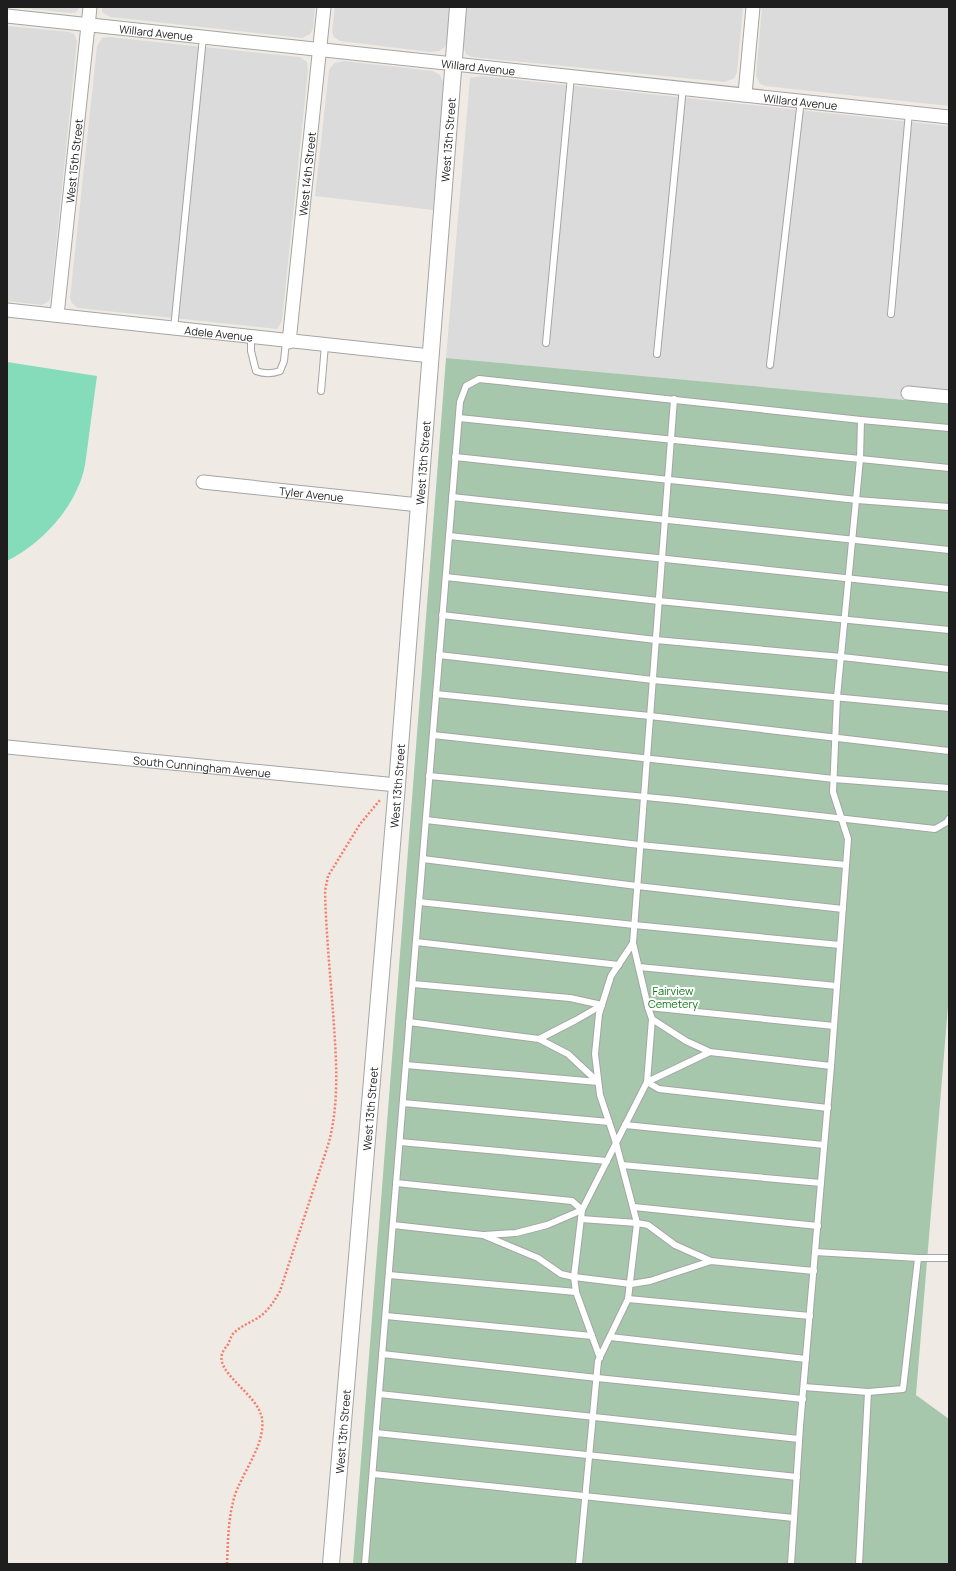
<svg xmlns="http://www.w3.org/2000/svg" width="956" height="1571" viewBox="0 0 956 1571" font-family="Manrope,sans-serif">
  <rect width="100%" height="100%" fill="#efebe4"/>
  <g fill="#dcdbdb">
    <polygon points="13,7 80,7 76,12 71,13"/>
    <polygon points="102,7 315,7 313,29 310,34 302,38 110,17 102,12"/>
    <polygon points="335,7 451,7 448,40 444,48 439,51 430,52 340,41 334,37 332,32"/>
    <polygon points="466,7 743,7 737,72 735,77 733,79 724,82 472,57 466,54 463,45"/>
    <polygon points="762,7 949,7 949,106 765,86 760,84 756,76"/>
    <polygon points="7,26 70,32 74,34 77,41 51,295 49,301 42,305 7,301"/>
    <polygon points="109,37 300,57 307,62 308,70 282,321 277,329 78,308 72,303 70,298 97,46 102,38"/>
    <polygon points="344,61 433,71 440,75 444,84 433,210 315,196 329,70 334,63"/>
    <polygon points="482,76 949,126 949,404 446,358 470,78"/>
  </g>
  <polygon fill="#a6c7ab" points="446,358 949,404 949,994 916,1395 949,1419 949,1564 353,1564"/>
  <path fill="#84dcba" d="M7 362 97 376C94 398 91 420 88 443 86 457 85 474 78 487 65 518 37 546 7 561Z"/>
  <g fill="none" stroke-linecap="round" stroke-linejoin="round">
    <defs>
      <g id="service">
        <polyline points="891,314 909,112"/>
        <polyline points="174,329 203,37"/>
        <path d="M251 337V351L256 371C264 374 272 374 280 371L284 361 286 341"/>
        <polyline points="546,343 571,76"/>
        <polyline points="657,354 683,87"/>
        <polyline points="770,365 801,100"/>
        <polyline points="321,391 325,345"/>
        <polyline points="459,418 949,468"/>
        <polyline points="861,420 949,428"/>
        <polyline points="455,457 857,500 949,507"/>
        <polyline points="452,497 949,550"/>
        <polyline points="449,536 949,589"/>
        <polyline points="446,577 659,601 949,630"/>
        <polyline points="442,615 656,640 842,657 949,669"/>
        <polyline points="439,655 653,680 949,708"/>
        <polyline points="436,694 650,716 949,751"/>
        <polyline points="433,735 834,779 949,788"/>
        <polyline points="429,776 677,800 935,829 947,822 949,819"/>
        <polyline points="426,820 640,845 846,865"/>
        <polyline points="423,859 637,886 843,909"/>
        <polyline points="419,902 634,925 840,945"/>
        <polyline points="416,942 619,965"/>
        <polyline points="633,943 674,399"/>
        <polygon points="633,943 648,1007 652,1019 647,1082 616,1143 600,1095 595,1054 599,1014 611,976"/>
        <polyline points="639,967 837,986"/>
        <polyline points="413,984 570,998 602,1005"/>
        <polyline points="648,1007 834,1026"/>
        <polyline points="652,1019 686,1041 710,1052"/>
        <polyline points="409,1022 539,1039 568,1054 598,1082"/>
        <polyline points="539,1039 576,1020 602,1005"/>
        <polyline points="406,1065 598,1082"/>
        <polyline points="403,1103 609,1122"/>
        <polyline points="828,1108 659,1089 647,1082 710,1052 831,1066"/>
        <polyline points="625,1125 824,1145"/>
        <polyline points="400,1142 607,1161"/>
        <polyline points="622,1165 821,1183"/>
        <polyline points="396,1183 572,1201 582,1210 547,1225 516,1233 484,1235"/>
        <polyline points="634,1207 818,1226"/>
        <polyline points="581,1219 637,1223 648,1225 675,1245 711,1261"/>
        <polyline points="393,1225 483,1235 538,1258 561,1274 574,1277 631,1284 650,1281 711,1261 814,1271"/>
        <polyline points="918,1258 949,1258"/>
        <polyline points="389,1275 576,1292"/>
        <polyline points="628,1299 810,1316"/>
        <polyline points="386,1316 592,1336"/>
        <polyline points="610,1337 806,1359"/>
        <polyline points="382,1354 597,1378 803,1399"/>
        <polyline points="804,1387 868,1392 903,1389 918,1258 815,1252"/>
        <polyline points="379,1394 799,1439"/>
        <polyline points="376,1433 797,1477"/>
        <polyline points="373,1474 794,1518"/>
        <polyline points="365,1564 460,402 466,386 479,379 861,420 860,459 837,697 833,792 848,839 831,1066 800,1426 791,1564"/>
        <polyline points="579,1564 598,1361 628,1299 637,1223 616,1143 582,1210 574,1277 576,1292 600,1358"/>
        <polyline points="859,1564 868,1392"/>
      </g>
      <g id="minor">
        <path id="s1" d="M7 16 949 117"/>
        <polyline points="745,94 753,7"/>
        <path id="s2" d="M7 310 431 356"/>
        <path id="s3" d="M57 315 90 7"/>
        <path id="s4" d="M289 342 324 7"/>
        <polyline points="908,393 949,397"/>
        <path id="s5" d="M203 482 419 505"/>
        <path id="s6" d="M7 747 397 785"/>
      </g>
      <g id="tertiary">
        <path id="s7" d="M331 1564 397 785 458 7"/>
      </g>
    </defs>
    <use href="#service" stroke="#a5a5a5" stroke-width="8"/>
    <use href="#minor" stroke="#a5a5a5" stroke-width="15"/>
    <use href="#tertiary" stroke="#a5a5a5" stroke-width="18"/>
    <path stroke="#f57c6f" stroke-width="2.5" stroke-dasharray="2 2" stroke-linecap="butt" d="M227 1564C228 1542 228 1520 234 1498 241 1474 266 1444 262 1419 259 1395 216 1374 222 1354 223 1351 225 1348 227 1346 229 1343 230 1339 232 1335 239 1326 253 1322 262 1315 270 1308 275 1300 280 1291L329 1142C340 1099 336 1056 333 1012 330 972 326 931 325 891L328 876 333 868 360 824 380 800"/>
    <use href="#service" stroke="#fff" stroke-width="6"/>
    <use href="#minor" stroke="#fff" stroke-width="13"/>
    <use href="#tertiary" stroke="#fff" stroke-width="16"/>
  </g>
  <g text-anchor="middle" dominant-baseline="central" stroke-width="4" stroke-linejoin="round" paint-order="stroke">
    <g font-size="11" fill="#1e1e1e" stroke="#fff">
      <text stroke="none"><textPath href="#s1" startOffset="150">Willard Avenue</textPath></text>
      <text stroke="none"><textPath href="#s1" startOffset="474">Willard Avenue</textPath></text>
      <text stroke="none"><textPath href="#s1" startOffset="798">Willard Avenue</textPath></text>
      <text stroke="none"><textPath href="#s7" startOffset="1429">West 13th Street</textPath></text>
      <text stroke="none"><textPath href="#s3" startOffset="155">West 15th Street</textPath></text>
      <text stroke="none"><textPath href="#s4" startOffset="169">West 14th Street</textPath></text>
      <text stroke="none"><textPath href="#s2" startOffset="213">Adele Avenue</textPath></text>
      <text stroke="none"><textPath href="#s7" startOffset="1105">West 13th Street</textPath></text>
      <text stroke="none"><textPath href="#s5" startOffset="109">Tyler Avenue</textPath></text>
      <text stroke="none"><textPath href="#s6" startOffset="196">South Cunningham Avenue</textPath></text>
      <text stroke="none"><textPath href="#s7" startOffset="781">West 13th Street</textPath></text>
      <text stroke="none"><textPath href="#s7" startOffset="457">West 13th Street</textPath></text>
      <text stroke="none"><textPath href="#s7" startOffset="133">West 13th Street</textPath></text>
    </g>
    <g font-size="11" fill="#0f7917" stroke="#fff">
      <text x="673" y="990">Fairview<tspan x="673" dy="13">Cemetery</tspan></text>
    </g>
  </g>
  <rect width="956" height="1571" fill="none" stroke="#1e1e1e" stroke-width="16"/>
</svg>
